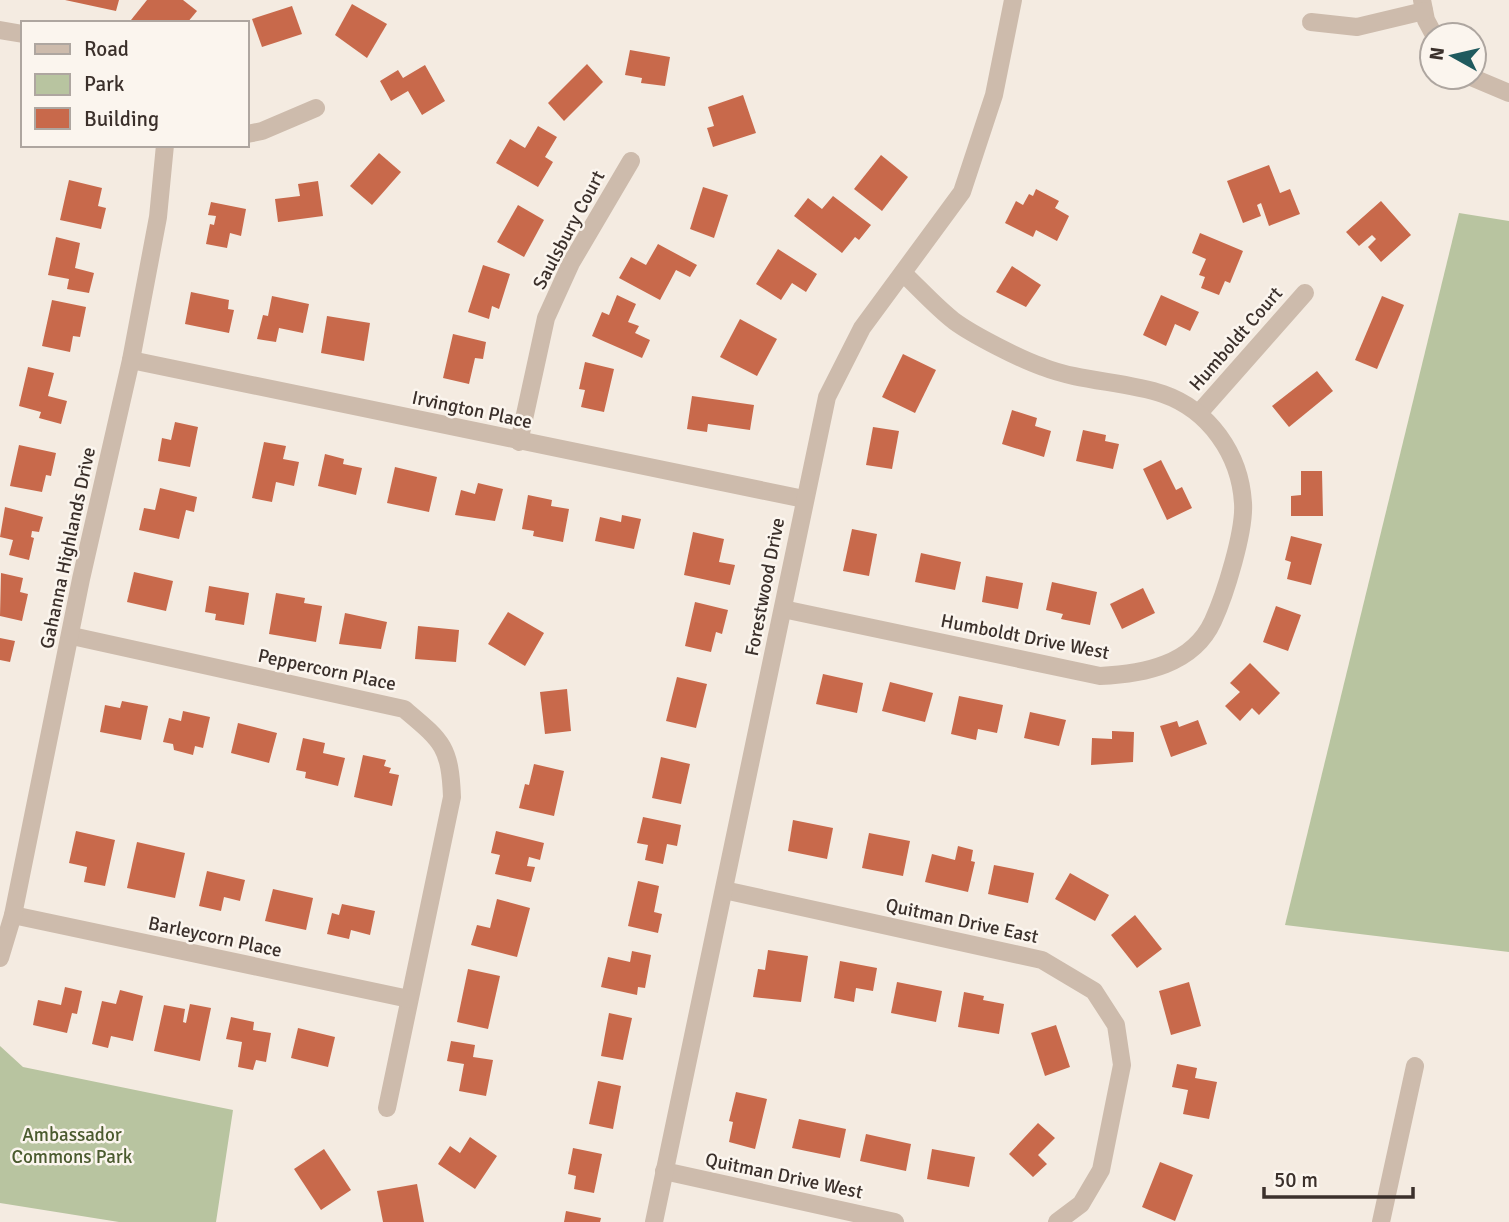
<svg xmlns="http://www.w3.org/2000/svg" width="1509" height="1222" viewBox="0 0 1509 1222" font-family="Signika,sans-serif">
  <rect width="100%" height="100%" fill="#f4ebe1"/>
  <g fill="#b8c4a0">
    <polygon points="1459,213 1509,221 1509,952 1285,925"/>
    <polygon points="0,1046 23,1067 233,1110 216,1222 119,1222 0,1203"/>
  </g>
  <g fill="#c8694b">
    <polygon points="65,0 119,0 116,11"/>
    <polygon points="147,0 183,0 197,11 187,23 135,23 131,20"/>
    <polygon points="352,4 387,24 367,58 335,35"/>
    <polygon points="292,6 302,34 262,47 252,19"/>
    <polygon points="630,50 670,57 665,86 641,83 642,78 625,75"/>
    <polygon points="587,64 603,82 564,121 548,103"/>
    <polygon points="425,65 445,101 422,115 408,91 391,101 380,81 398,70 403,78"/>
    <polygon points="743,95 756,133 713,147 707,128 714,126 708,107"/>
    <polygon points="538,126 557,137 545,157 553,162 538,187 496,163 510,139 525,148"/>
    <polygon points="379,153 401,172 372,205 350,186"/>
    <polygon points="881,155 908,177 882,211 854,189"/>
    <polygon points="1269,165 1280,193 1290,189 1300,214 1269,226 1261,203 1257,205 1261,216 1243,223 1227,181"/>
    <polygon points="69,180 102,188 98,206 106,208 101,229 60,220"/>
    <polygon points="318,181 323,216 278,222 275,199 300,196 298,184"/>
    <polygon points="703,187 728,195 714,238 690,229"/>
    <polygon points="1036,189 1059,201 1055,208 1069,216 1057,241 1036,230 1033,237 1005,223 1016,201 1023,205 1029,194 1033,196"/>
    <polygon points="833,196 871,225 859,240 855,237 842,253 794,216 808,198 822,209"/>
    <polygon points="1381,201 1411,235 1381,262 1368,247 1376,239 1372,235 1359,246 1346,232"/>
    <polygon points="211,202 246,209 241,236 230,233 227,248 206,244 210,224 214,225 216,216 208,215"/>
    <polygon points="518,205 544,220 524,257 497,242"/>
    <polygon points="1200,233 1243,251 1230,283 1225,281 1219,295 1201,288 1205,277 1199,275 1206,259 1192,253"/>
    <polygon points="56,237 80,243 75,268 94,273 89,293 67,289 69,279 48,275"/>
    <polygon points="658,244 697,265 690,277 676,270 660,300 619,278 631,257 646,265"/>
    <polygon points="778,249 817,274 806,292 792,283 781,300 756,284"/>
    <polygon points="483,265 510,274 499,309 492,306 489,319 468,312"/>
    <polygon points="1012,266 1041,285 1026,307 996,292"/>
    <polygon points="191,292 229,300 228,309 234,310 229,333 185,324"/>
    <polygon points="617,295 636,304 628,322 639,326 635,333 650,340 642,358 592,336 602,312 609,315"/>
    <polygon points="1161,295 1199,312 1190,331 1175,324 1166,346 1143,335"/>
    <polygon points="272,296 309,304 303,333 279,328 276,342 257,339 263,315 268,316"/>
    <polygon points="1382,296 1404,305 1377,369 1355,360"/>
    <polygon points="52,300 86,307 80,337 73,336 70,352 42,346"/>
    <polygon points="327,316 370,323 364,361 321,353"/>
    <polygon points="740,319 777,339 757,376 720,357"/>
    <polygon points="453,334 486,342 483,359 475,358 469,384 443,378"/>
    <polygon points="903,354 936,370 915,413 882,397"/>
    <polygon points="585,362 614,369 604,412 581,407 585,390 579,389"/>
    <polygon points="28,367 54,373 48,396 67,401 61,424 39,418 41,412 19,406"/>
    <polygon points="1317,371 1333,391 1289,427 1272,406"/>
    <polygon points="692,396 754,405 750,430 708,424 707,432 687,429"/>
    <polygon points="1012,410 1037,418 1035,426 1051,431 1044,457 1002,444"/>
    <polygon points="175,422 198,427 190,467 158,461 162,438 171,440"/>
    <polygon points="873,427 899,431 892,469 866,465"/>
    <polygon points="1083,430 1106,435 1105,441 1119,444 1113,469 1076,461"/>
    <polygon points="264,442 286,446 283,459 299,462 294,486 276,482 272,502 252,498"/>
    <polygon points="19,445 56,453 51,476 46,475 42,492 10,486"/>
    <polygon points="325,454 344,459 343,464 362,468 356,495 318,486"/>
    <polygon points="1161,460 1176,490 1182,487 1192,508 1167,520 1143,469"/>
    <polygon points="395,467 437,477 429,512 387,503"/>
    <polygon points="1301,471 1322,471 1323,516 1291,516 1291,496 1301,495"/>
    <polygon points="478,483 503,489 495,521 455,515 461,490 475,494"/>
    <polygon points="160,488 197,497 194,512 186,510 179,539 139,530 144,508 155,510"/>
    <polygon points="528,495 552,500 551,506 569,509 563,542 533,536 534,531 522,529"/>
    <polygon points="5,507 43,517 39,532 32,531 31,537 34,538 29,560 9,555 13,540 0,537"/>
    <polygon points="622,515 641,519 634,549 595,541 600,517 621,522"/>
    <polygon points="852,529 877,534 869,576 843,571"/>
    <polygon points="693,532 724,539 719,562 735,565 730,585 684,575"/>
    <polygon points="1291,536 1322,544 1311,585 1287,579 1291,562 1285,560"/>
    <polygon points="921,553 961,562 955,590 915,582"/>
    <polygon points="134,572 173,581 166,611 127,602"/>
    <polygon points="1,573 23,578 20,592 28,594 22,621 0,616"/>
    <polygon points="986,576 1023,583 1018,609 982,602"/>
    <polygon points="1052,582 1097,592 1090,625 1061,619 1063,614 1046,610"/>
    <polygon points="209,586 249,593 244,625 215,620 216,614 205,612"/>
    <polygon points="1143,588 1155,613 1122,629 1110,604"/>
    <polygon points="276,593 305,598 304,603 322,606 316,642 269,634"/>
    <polygon points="695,602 728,610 722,634 716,632 711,652 685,646"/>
    <polygon points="1276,606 1301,615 1288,651 1263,642"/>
    <polygon points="508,612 544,633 525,666 488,644"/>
    <polygon points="345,613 387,622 381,649 339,644"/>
    <polygon points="418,626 459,630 456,662 415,659"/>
    <polygon points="0,638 15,641 10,662 0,660"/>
    <polygon points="1250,663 1280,693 1259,715 1252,708 1240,721 1225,706 1240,692 1230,683"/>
    <polygon points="823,674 863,683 857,713 816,704"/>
    <polygon points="677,677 707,684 696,728 666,721"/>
    <polygon points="890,682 933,693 925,722 882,711"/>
    <polygon points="567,689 571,731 545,734 540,692"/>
    <polygon points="959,696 1003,705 997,733 978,729 976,740 951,734"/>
    <polygon points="122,701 148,706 141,740 100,732 105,705 120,708"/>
    <polygon points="183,711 210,717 203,748 195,746 193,755 174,750 173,744 163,742 169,718 181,721"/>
    <polygon points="1030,712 1066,720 1059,746 1024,738"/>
    <polygon points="1198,720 1207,744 1171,757 1160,726 1177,721 1179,727"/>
    <polygon points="238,723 277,733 269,763 231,753"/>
    <polygon points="1112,731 1134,732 1133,762 1091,765 1092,738 1112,739"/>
    <polygon points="303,738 325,743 323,753 345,758 338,786 305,778 306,772 296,770"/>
    <polygon points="363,755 386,760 384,766 391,768 389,773 399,775 392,806 354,797"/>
    <polygon points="661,757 690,764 681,804 652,798"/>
    <polygon points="534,764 564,771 554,816 519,808 525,784 529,785"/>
    <polygon points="643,817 681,825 677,846 667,844 663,864 645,860 648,845 637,843"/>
    <polygon points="793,820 833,828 827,859 788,851"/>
    <polygon points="76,831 115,840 105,886 84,882 87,867 69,863"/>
    <polygon points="496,831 544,843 540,860 529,857 527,866 535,867 531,882 495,874 500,855 491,853"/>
    <polygon points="869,833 910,841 903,876 862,868"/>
    <polygon points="137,842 185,853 175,898 127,888"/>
    <polygon points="958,846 973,850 971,861 975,862 968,892 925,882 932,854 955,860"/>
    <polygon points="994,865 1034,873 1028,903 988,894"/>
    <polygon points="207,871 245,880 240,901 224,897 221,911 199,906"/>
    <polygon points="1070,873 1109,895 1095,921 1055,899"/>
    <polygon points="638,881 659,886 654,912 662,914 658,933 628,926"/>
    <polygon points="273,889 313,898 306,930 265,921"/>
    <polygon points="497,899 530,908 517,957 471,945 477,925 490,928"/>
    <polygon points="342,904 375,911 370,935 351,930 349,939 327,934 332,913 339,915"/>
    <polygon points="1135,915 1162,949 1137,968 1111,935"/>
    <polygon points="768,950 808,956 801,1002 753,997 758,969 765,970"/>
    <polygon points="632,951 651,955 645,988 638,987 637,995 601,987 608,957 630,962"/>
    <polygon points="840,961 877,968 873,991 856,988 854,1002 834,998"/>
    <polygon points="468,969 500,976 488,1029 457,1022"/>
    <polygon points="897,982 942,991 936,1022 891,1013"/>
    <polygon points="1189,982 1201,1026 1171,1035 1159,991"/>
    <polygon points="65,987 82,991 77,1014 72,1013 67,1033 33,1025 38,1000 61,1005"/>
    <polygon points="120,990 143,996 133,1041 111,1036 108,1048 92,1044 102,1001 116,1004"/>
    <polygon points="964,992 984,996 983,1000 1004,1004 999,1034 958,1027"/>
    <polygon points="190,1004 211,1008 200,1061 154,1051 164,1005 185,1009 183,1022 186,1023"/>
    <polygon points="609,1013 632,1018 623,1060 601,1056"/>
    <polygon points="231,1017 254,1022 253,1030 271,1033 266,1062 256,1060 253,1070 238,1067 242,1042 226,1039"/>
    <polygon points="1056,1025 1070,1067 1045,1076 1031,1033"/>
    <polygon points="298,1028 335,1037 328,1067 291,1058"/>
    <polygon points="451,1041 475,1045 473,1057 493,1060 486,1096 459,1091 464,1064 447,1061"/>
    <polygon points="1177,1064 1197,1068 1195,1078 1217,1082 1209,1119 1183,1114 1188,1090 1172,1087"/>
    <polygon points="598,1081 621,1086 613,1129 589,1124"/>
    <polygon points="736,1092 767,1099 755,1149 729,1142 733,1122 729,1121"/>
    <polygon points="799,1119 846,1129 840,1158 792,1148"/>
    <polygon points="1038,1123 1055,1138 1038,1155 1047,1164 1033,1177 1009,1154"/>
    <polygon points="866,1134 911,1144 906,1171 860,1161"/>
    <polygon points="470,1137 497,1156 475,1189 438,1164 450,1146 460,1153"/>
    <polygon points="573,1148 602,1154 594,1193 574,1189 576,1176 568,1174"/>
    <polygon points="324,1149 351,1190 321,1210 294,1169"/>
    <polygon points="932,1149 975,1157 969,1187 927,1179"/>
    <polygon points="1160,1162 1193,1175 1175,1221 1142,1207"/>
    <polygon points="417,1184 424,1222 383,1222 377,1191"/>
    <polygon points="566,1211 601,1218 600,1222 564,1222"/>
  </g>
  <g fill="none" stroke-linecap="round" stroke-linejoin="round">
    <g stroke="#cdbbac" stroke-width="18">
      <polyline points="1422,0 1426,20 1434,35"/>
      <polyline points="1311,22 1357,27 1424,11"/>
      <polyline points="0,30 23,34"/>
      <polyline points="1471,77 1509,93"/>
      <polyline points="247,134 262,131 316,108"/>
      <polyline points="131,360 804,499"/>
      <polyline points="1199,413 1305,293"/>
      <polyline points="519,442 546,318 571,263 631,161"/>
      <path d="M783 609 1100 676C1143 674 1193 665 1213 621 1225 595 1245 531 1243 503 1240 454 1209 410 1163 394 1125 381 1081 382 1043 367 1020 359 973 335 954 321 936 307 920 289 903 273"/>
      <path d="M72 636 404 709C442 741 450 746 452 797L387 1108"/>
      <polyline points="724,890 1042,960 1094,991 1116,1025 1122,1065 1101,1170 1081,1204 1057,1222"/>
      <polyline points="13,915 409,999"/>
      <polyline points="0,958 13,915 81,579 131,360 158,217 165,145"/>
      <polyline points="664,1171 895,1222"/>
      <polyline points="654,1222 827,397 862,328 962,192 994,95 1013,0"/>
      <polyline points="1381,1222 1415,1066"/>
    </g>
  </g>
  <g text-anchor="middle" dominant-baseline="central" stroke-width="5" stroke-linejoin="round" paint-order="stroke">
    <g font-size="19" fill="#3b302b" stroke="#fbf5ee">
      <text transform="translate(569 230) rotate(-62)">Saulsbury Court</text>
      <text transform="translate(1236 339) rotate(-49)">Humboldt Court</text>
      <text transform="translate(472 410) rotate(12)">Irvington Place</text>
      <text transform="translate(68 548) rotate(-78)">Gahanna Highlands Drive</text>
      <text transform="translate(765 587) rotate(-79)">Forestwood Drive</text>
      <text transform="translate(1025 637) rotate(11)">Humboldt Drive West</text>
      <text transform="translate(327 670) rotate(12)">Peppercorn Place</text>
      <text transform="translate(962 921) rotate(12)">Quitman Drive East</text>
      <text transform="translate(215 937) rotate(12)">Barleycorn Place</text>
      <text transform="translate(784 1176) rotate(12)">Quitman Drive West</text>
    </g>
    <g font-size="19" fill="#4a5a2e" stroke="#fbf5ee">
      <text x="72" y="1135">Ambassador<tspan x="72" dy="22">Commons Park</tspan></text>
    </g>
  </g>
  <rect x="21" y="21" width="228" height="126" fill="#fbf5ee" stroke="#aea6a0" stroke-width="2"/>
  <rect x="35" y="44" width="35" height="10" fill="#cdbbac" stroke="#aea6a0" stroke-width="2"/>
  <text x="84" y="56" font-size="21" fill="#3b302b">Road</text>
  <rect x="35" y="74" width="35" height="21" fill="#b8c4a0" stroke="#aea6a0" stroke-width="2"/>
  <text x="84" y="91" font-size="21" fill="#3b302b">Park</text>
  <rect x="35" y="108" width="35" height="21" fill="#c8694b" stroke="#aea6a0" stroke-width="2"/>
  <text x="84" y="126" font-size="21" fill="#3b302b">Building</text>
  <g transform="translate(1453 56) rotate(278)"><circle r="33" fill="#fbf5ee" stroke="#aea6a0" stroke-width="2"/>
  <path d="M0-5L12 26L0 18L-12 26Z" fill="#1f5a5e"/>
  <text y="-10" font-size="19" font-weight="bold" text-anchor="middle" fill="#3b302b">N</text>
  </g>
  <path d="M1264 1187v10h149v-10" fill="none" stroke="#3b302b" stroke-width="3.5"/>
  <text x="1274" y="1187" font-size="21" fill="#3b302b" stroke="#fbf5ee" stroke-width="5" paint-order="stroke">50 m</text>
</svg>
